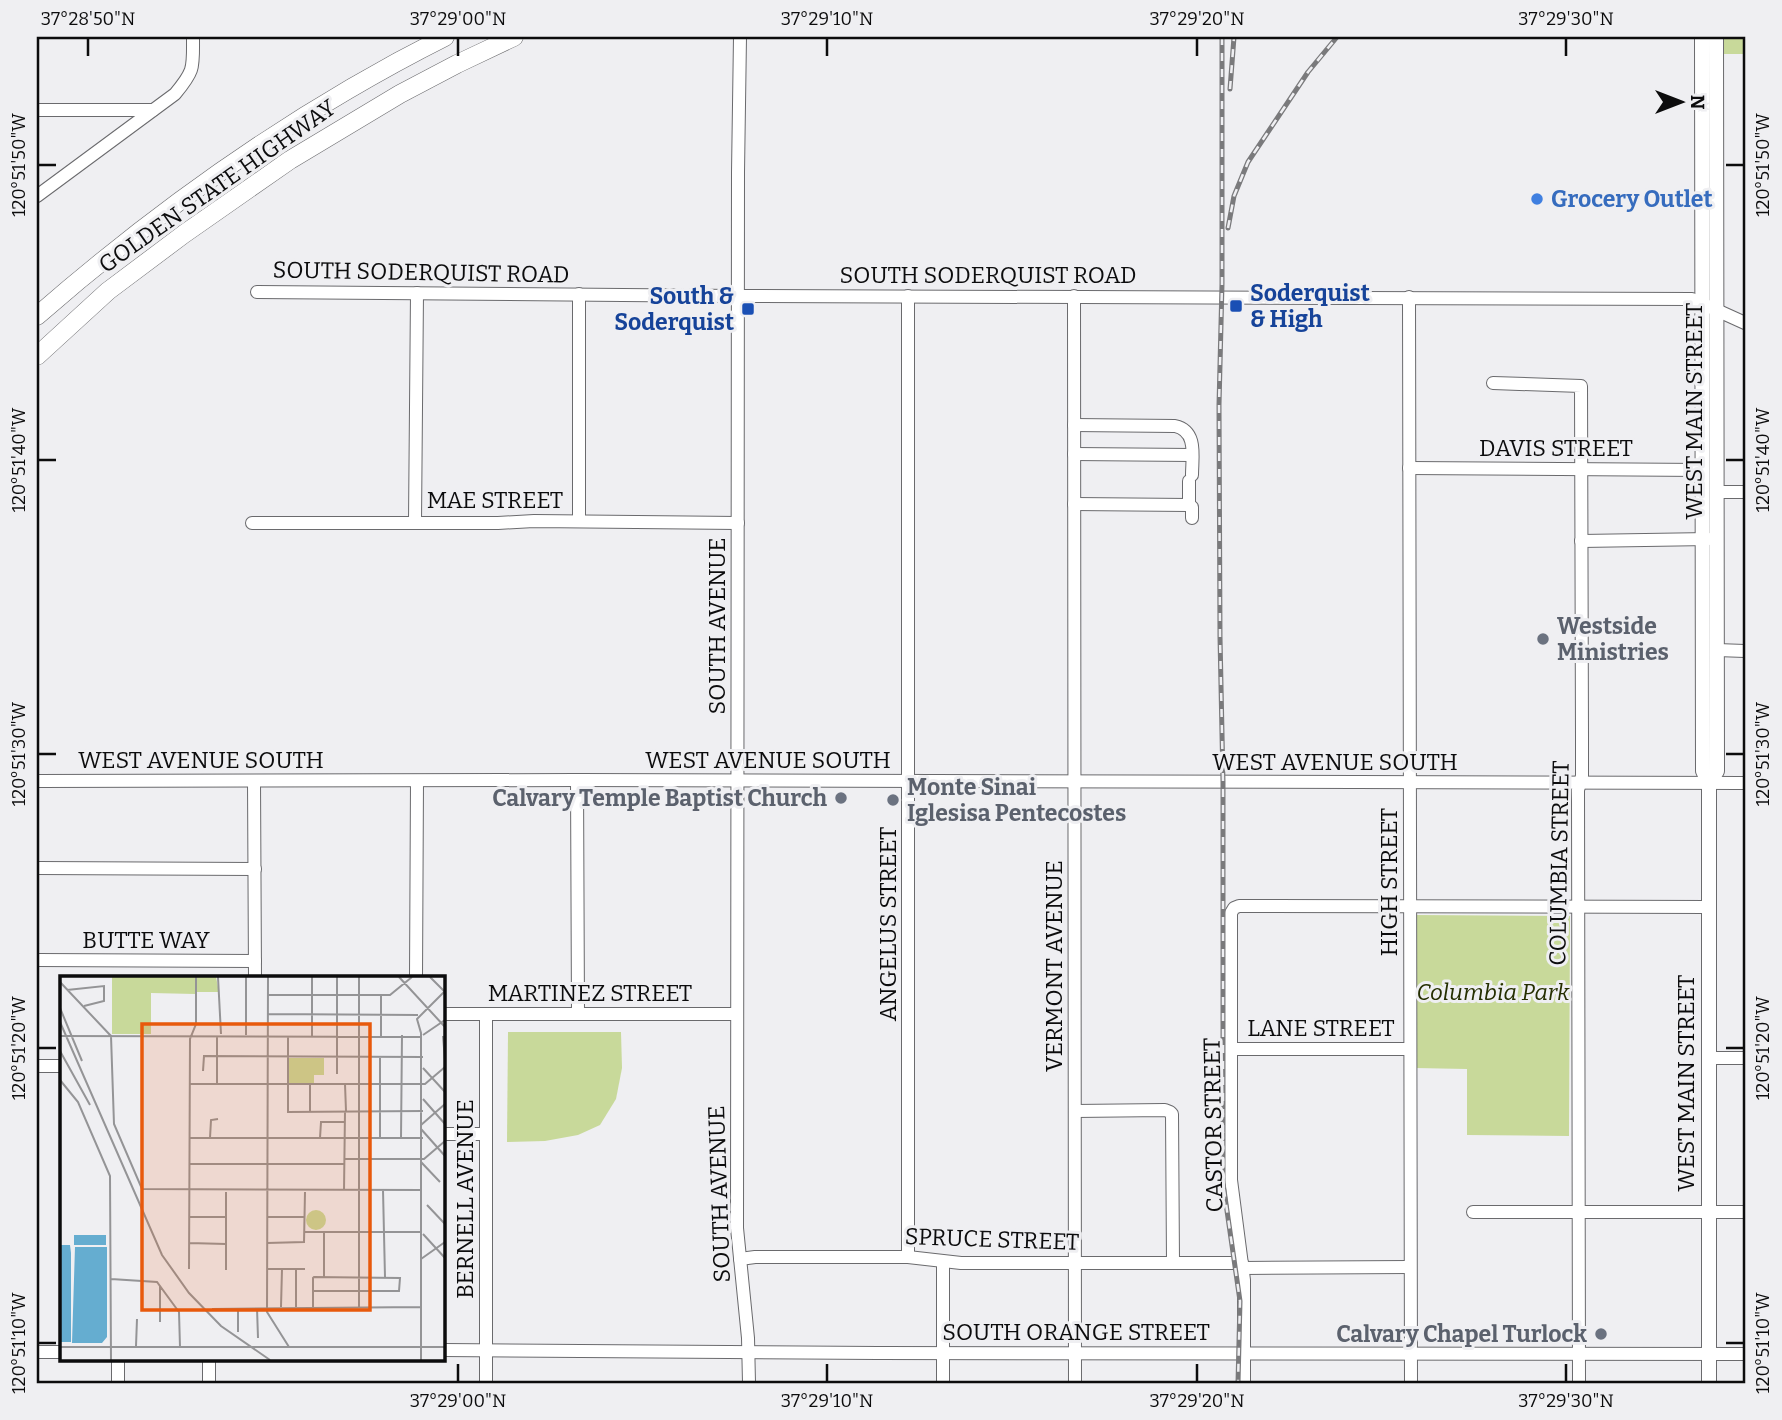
<svg xmlns="http://www.w3.org/2000/svg" width="1782" height="1420" viewBox="0 0 1782 1420" font-family="Bitter,serif">
  <rect width="100%" height="100%" fill="#efeff2"/>
  <g fill="#c8d99a">
    <rect x="1720" y="37" width="25" height="17"/>
    <polygon points="1415,915 1570,916 1569,1136 1467,1135 1467,1069 1415,1068"/>
    <polygon points="508,1032 621,1032 622,1068 616,1099 600,1125 578,1135 545,1141 507,1142"/>
  </g>
  <g fill="none" stroke-linecap="round" stroke-linejoin="round">
    <defs>
      <g id="minor">
        <polyline points="740,37 738,172 737,1228 748,1338 749,1383"/>
        <polyline points="37,110 153,110"/>
        <path d="M37 196 175 94C195 70 193 68 193 37"/>
        <polyline points="257,292 738,296 1692,299 1745,323"/>
        <polyline points="579,294 579,521"/>
        <polyline points="908,296 908,1257"/>
        <polyline points="1074,296 1075,1383"/>
        <polyline points="1409,297 1411,1383"/>
        <polyline points="1493,383 1581,386 1582,736 1582,776 1578,790 1579,1383"/>
        <path d="M1074 425 1175 426C1198 431 1192 457 1192 475"/>
        <polyline points="1074,454 1192,455"/>
        <polyline points="1409,468 1703,470"/>
        <polyline points="1189,481 1189,505"/>
        <polyline points="1717,492 1745,492"/>
        <polyline points="1074,504 1189,505 1192,507 1192,518"/>
        <polyline points="415,522 417,293"/>
        <polyline points="252,523 498,523 534,521 738,523"/>
        <polyline points="1581,541 1709,539"/>
        <polyline points="1717,650 1745,651"/>
        <polyline points="577,780 578,1014"/>
        <polyline points="37,781 577,780 1745,783"/>
        <polyline points="254,781 255,977"/>
        <polyline points="37,868 255,869"/>
        <polyline points="37,960 255,961"/>
        <polyline points="416,977 417,781"/>
        <polyline points="443,1014 737,1014"/>
        <polyline points="1232,1049 1410,1049"/>
        <polyline points="1709,1058 1745,1058"/>
        <polyline points="37,1066 61,1066"/>
        <polyline points="1075,1111 1165,1110 1170,1112 1172,1114 1173,1262"/>
        <polyline points="443,1134 486,1134"/>
        <polyline points="1473,1212 1745,1212"/>
        <polyline points="740,1259 755,1257 908,1257 961,1263 1242,1263"/>
        <polyline points="1243,1268 1410,1267"/>
        <polyline points="443,1350 878,1353 1745,1354"/>
        <polyline points="37,1352 61,1352"/>
        <polyline points="118,1359 118,1383"/>
        <polyline points="209,1359 209,1383"/>
        <polyline points="486,1383 486,1014"/>
        <polyline points="943,1383 943,1262"/>
        <polyline points="1244,1383 1244,1280 1231,1180 1231,913 1234,908 1239,906 1708,907"/>
      </g>
      <g id="major">
        <polyline points="1702,37 1703,771 1709,784 1709,1383"/>
        <polyline points="1709,784 1717,771 1716,37"/>
      </g>
      <g id="highway">
        <path d="M37 316C163 206 296 112 445 37"/>
        <polyline points="37,356 108,291 184,234 290,160 400,94 457,64 514,37"/>
      </g>
    </defs>
    <use href="#minor" stroke="#6a6a6d" stroke-width="14"/>
    <use href="#major" stroke="#6a6a6d" stroke-width="16"/>
    <use href="#highway" stroke="#6a6a6d" stroke-width="19"/>
    <use href="#minor" stroke="#fff" stroke-width="12"/>
    <use href="#major" stroke="#fff" stroke-width="14"/>
    <use href="#highway" stroke="#fff" stroke-width="18"/>
    <defs>
      <g id="rail">
        <polyline points="1222,37 1222,284 1219,405 1220,637 1223,782 1223,1183 1240,1301 1238,1383"/>
        <polyline points="1230,89 1234,37"/>
        <polyline points="1228,228 1234,196 1248,162 1308,72 1337,37"/>
      </g>
    </defs>
    <use href="#rail" stroke="#7a7a7c" stroke-width="5"/>
    <use href="#rail" stroke="#efeff2" stroke-width="2.5" stroke-dasharray="8" stroke-linecap="butt"/>
  </g>
  <path fill="none" stroke="#0c0c0d" stroke-width="2.5" d="M88 38V56M458 38V56M827 38V56M1197 38V56M1566 38V56M38 165H56M1726 165H1744M38 460H56M1726 460H1744M38 754H56M1726 754H1744M38 1048H56M1726 1048H1744M38 1343H56M1726 1343H1744M458 1364V1382M827 1364V1382M1197 1364V1382M1566 1364V1382"/>
  <circle fill="#3f7fe0" stroke="#efeff2" stroke-width="2.5" cx="1537" cy="199" r="7"/>
  <g fill="#1a4fb4" stroke="#efeff2" stroke-width="2.5">
    <rect x="1229" y="299" width="14" height="14" rx="3.5"/>
    <rect x="741" y="302" width="14" height="14" rx="3.5"/>
  </g>
  <g fill="#6b7280" stroke="#efeff2" stroke-width="2.5">
    <circle cx="1543" cy="639" r="7"/>
    <circle cx="841" cy="798" r="7"/>
    <circle cx="893" cy="800" r="7"/>
    <circle cx="1601" cy="1334" r="7"/>
  </g>
  <g text-anchor="middle" dominant-baseline="central" stroke-width="6" stroke-linejoin="round" paint-order="stroke">
    <g font-size="23" fill="#0c0c0d" stroke="#efeff2">
      <text transform="translate(217 186) rotate(-35)">GOLDEN STATE HIGHWAY</text>
      <text transform="translate(421 272) rotate(1)">SOUTH SODERQUIST ROAD</text>
      <text x="988" y="275">SOUTH SODERQUIST ROAD</text>
      <text transform="translate(1694 411) rotate(-90)">WEST MAIN STREET</text>
      <text x="1556" y="448">DAVIS STREET</text>
      <text x="495" y="500">MAE STREET</text>
      <text transform="translate(717 626) rotate(-90)">SOUTH AVENUE</text>
      <text x="201" y="760">WEST AVENUE SOUTH</text>
      <text x="768" y="760">WEST AVENUE SOUTH</text>
      <text x="1335" y="762">WEST AVENUE SOUTH</text>
      <text transform="translate(1559 863) rotate(-89)">COLUMBIA STREET</text>
      <text transform="translate(1389 882) rotate(-90)">HIGH STREET</text>
      <text transform="translate(888 924) rotate(-90)">ANGELUS STREET</text>
      <text x="146" y="940">BUTTE WAY</text>
      <text transform="translate(1054 966) rotate(-90)">VERMONT AVENUE</text>
      <text x="590" y="993">MARTINEZ STREET</text>
      <text x="1321" y="1028">LANE STREET</text>
      <text transform="translate(1686 1083) rotate(-90)">WEST MAIN STREET</text>
      <text transform="translate(1213 1125) rotate(-91)">CASTOR STREET</text>
      <text transform="translate(719 1194) rotate(-92)">SOUTH AVENUE</text>
      <text transform="translate(465 1199) rotate(-90)">BERNELL AVENUE</text>
      <text transform="translate(992 1239) rotate(2)">SPRUCE STREET</text>
      <text x="1076" y="1332">SOUTH ORANGE STREET</text>
    </g>
    <g font-size="23" font-weight="bold" fill="#366cbe" stroke="#efeff2" text-anchor="start">
      <text x="1551" y="199">Grocery Outlet</text>
    </g>
    <g font-size="23" font-weight="bold" fill="#164399" stroke="#efeff2" text-anchor="start">
      <text x="1250" y="293">Soderquist<tspan x="1250" dy="26">&amp; High</tspan></text>
      <text x="734" y="296" text-anchor="end">South &amp;<tspan x="734" dy="26">Soderquist</tspan></text>
    </g>
    <g font-size="23" font-weight="bold" fill="#5b616d" stroke="#efeff2" text-anchor="start">
      <text x="1557" y="626">Westside<tspan x="1557" dy="26">Ministries</tspan></text>
      <text x="907" y="787">Monte Sinai<tspan x="907" dy="26">Iglesisa Pentecostes</tspan></text>
      <text x="827" y="798" text-anchor="end">Calvary Temple Baptist Church</text>
      <text x="1587" y="1334" text-anchor="end">Calvary Chapel Turlock</text>
    </g>
    <g font-size="23" font-style="italic" fill="#252f00" stroke="#efeff2">
      <text x="1493" y="992">Columbia Park</text>
    </g>
  </g>
  <g transform="translate(60 976)">
    <rect width="385" height="385" fill="#efeff2"/>
    <path d="M52 1H135V18L91 17V58H52ZM137 1H156L159 16H137ZM229 82H264V99H254V107H229ZM246 244a10 10 0 1 1 20 0a10 10 0 1 1-20 0Z" fill="#c8d99a"/>
    <path d="M14 259H46V269H14ZM0 269H10L11 277V366H0ZM15 271H47V361L42 367H12Z" fill="#65add0"/>
    <path fill="none" stroke="#949496" stroke-width="2" d="M158 1 161 58M208 1 207 336 229 371M252 1V60M339 1 385 51M370 1 385 16M0 6 51 60 54 148 82 213 362 214M7 14 44 10V25L24 30M208 19H330L352 1M0 32 22 85M208 38 358 39M0 46 102 279 129 317 161 350 210 384M186 59V1M363 59 385 44M0 60 362 61M228 60V136L363 135M321 60V19M383 60 385 84M0 75 30 129M363 92 385 116M143 95 144 80 363 81M277 98V1M0 104 18 126 50 200 51 384M130 108H365L385 91M157 108V61M285 108 286 135M363 123 385 148M250 136V108M361 149 385 128M361 153 385 180M129 162H363M150 162 151 144 158 143M260 162 261 146H285M320 162V81M341 162 342 59M285 183H364L385 165M361 186 380 206M130 188H284M323 214 325 301M284 215 285 135M166 216V294M367 229 385 248M129 241H166M207 241H245M245 256H361M363 258 385 282M129 267 166 268M207 267 244 266 245 216M361 283 385 266M129 293 130 63 136 48V1M207 293H245M264 301V256M51 303 97 306 119 336 120 371M100 310V346M221 331 222 293M236 331V293M253 331V302L254 301 340 302 339 315H253M299 331V1M197 332 198 362M152 333 361 331M178 356V332M76 370 77 343M0 371H385M361 384V57L357 43 385 15"/>
    <path fill="#e8590c" fill-opacity="0.15" stroke="#e8590c" stroke-width="3.5" d="M82 48H310V334H82Z"/>
    <rect width="385" height="385" fill="none" stroke="#0c0c0d" stroke-width="3.5"/>
  </g>
  <rect width="1782" height="1420" fill="none" stroke="#efeff2" stroke-width="77"/>
  <g transform="translate(1681 102) rotate(90)" stroke="#efeff2" stroke-width="5" paint-order="stroke">
  <path d="M0-5L12 26L0 18L-12 26Z" fill="#0c0c0d"/>
  <text y="-10" font-size="19" font-weight="bold" text-anchor="middle" fill="#0c0c0d">N</text>
  </g>
  <rect x="38" y="38" width="1706" height="1344" fill="none" stroke="#0c0c0d" stroke-width="2.5"/>
  <g font-size="18" text-anchor="middle" fill="#0c0c0d">
    <text x="88" y="25">37°28'50"N</text>
    <text x="458" y="25">37°29'00"N</text>
    <text x="827" y="25">37°29'10"N</text>
    <text x="1197" y="25">37°29'20"N</text>
    <text x="1566" y="25">37°29'30"N</text>
    <text transform="translate(1763 165) rotate(-90)" y="6">120°51'50"W</text>
    <text transform="translate(19 165) rotate(-90)" y="6">120°51'50"W</text>
    <text transform="translate(1763 460) rotate(-90)" y="6">120°51'40"W</text>
    <text transform="translate(19 460) rotate(-90)" y="6">120°51'40"W</text>
    <text transform="translate(1763 754) rotate(-90)" y="6">120°51'30"W</text>
    <text transform="translate(19 754) rotate(-90)" y="6">120°51'30"W</text>
    <text transform="translate(1763 1048) rotate(-90)" y="6">120°51'20"W</text>
    <text transform="translate(19 1048) rotate(-90)" y="6">120°51'20"W</text>
    <text transform="translate(1763 1343) rotate(-90)" y="6">120°51'10"W</text>
    <text transform="translate(19 1343) rotate(-90)" y="6">120°51'10"W</text>
    <text x="458" y="1407">37°29'00"N</text>
    <text x="827" y="1407">37°29'10"N</text>
    <text x="1197" y="1407">37°29'20"N</text>
    <text x="1566" y="1407">37°29'30"N</text>
  </g>
</svg>
